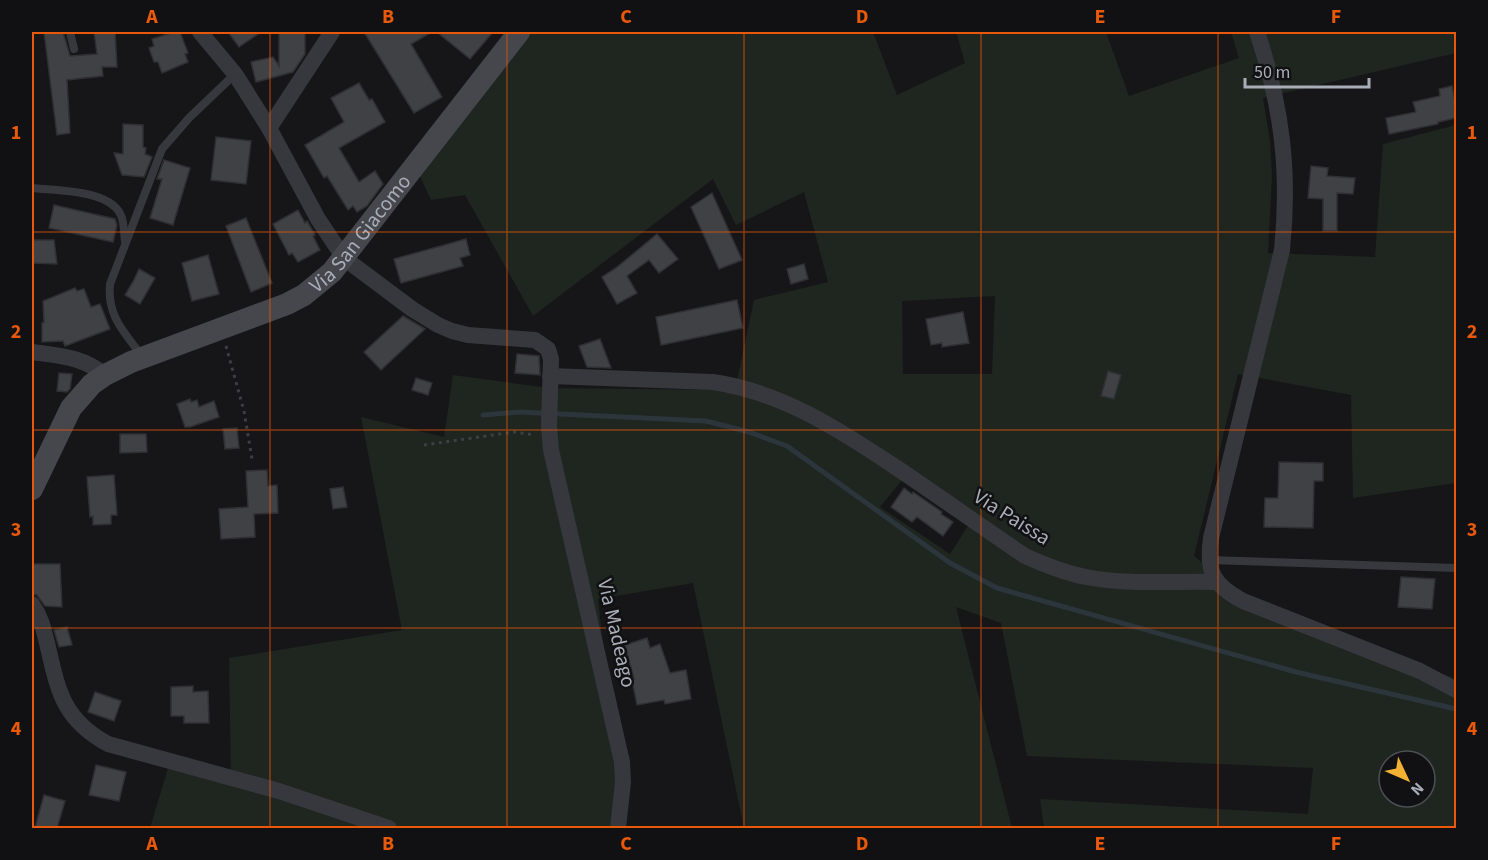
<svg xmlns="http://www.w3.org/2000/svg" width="1488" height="860" viewBox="0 0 1488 860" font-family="'Source Sans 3',sans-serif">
  <rect width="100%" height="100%" fill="#161618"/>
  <path fill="#1e261f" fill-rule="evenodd" d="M508 32H873L897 95 965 63 956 32H1106L1129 96 1239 58 1231 32H1456V53L1263 98 1270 141 1272 175 1268 253 1375 257 1383 144 1456 125V483L1353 498 1351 395 1238 374 1194 556 1238 593 1456 679V828H1044L1040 799 1308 814 1313 768 1027 756 1001 623 956 607 1012 828H744L693 583 598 599 623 828H150L169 765 231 781 229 658 402 630 361 417 444 437 453 375 549 388 735 390 754 300 828 282 804 192 736 225 713 179 533 316 465 195 431 200 411 157ZM995 296 992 374H903L902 301ZM903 479 968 526 950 554 880 507ZM1389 761H1425V797H1389Z"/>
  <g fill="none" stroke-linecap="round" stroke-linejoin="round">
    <polyline stroke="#2c353c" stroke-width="5" points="483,415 519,412 706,421 749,432 787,446 950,563 997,588 1296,672 1456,709"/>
  </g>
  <g fill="#404145" stroke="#303034" stroke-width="1.5">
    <polygon points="44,32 63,32 70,56 97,54 94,32 115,32 117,67 102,67 103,76 67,80 70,133 57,135"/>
    <polygon points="174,32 180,32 188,53 185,54 188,62 162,73 158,62 154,62 149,48 154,46 152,39"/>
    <polygon points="228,32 261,32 239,47"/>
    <polygon points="279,32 305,32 305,54 293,72 256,82 251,62 273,57 279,66"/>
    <polygon points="364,32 432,32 411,44 442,97 414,113"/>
    <polygon points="437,32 493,32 470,59"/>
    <polygon points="359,83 369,100 372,99 385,122 339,148 359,182 375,171 383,184 367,206 357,212 353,206 348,210 327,176 324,178 305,145 344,122 331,98"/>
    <polygon points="1452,86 1456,105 1456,118 1438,122 1438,124 1389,134 1386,118 1416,112 1413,102 1440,96 1439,89"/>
    <polygon points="123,124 143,125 143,147 146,148 145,154 152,157 144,177 122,175 114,153 123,154"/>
    <polygon points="216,137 251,141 246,184 211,180"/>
    <polygon points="164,160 190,168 173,225 150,218 162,179 157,179"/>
    <polygon points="1311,166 1328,168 1327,176 1355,178 1353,194 1337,193 1337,231 1323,231 1323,199 1308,198"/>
    <polygon points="712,193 742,260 719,269 691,207"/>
    <polygon points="54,205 115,219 117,225 113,242 49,228"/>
    <polygon points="298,210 305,223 307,221 313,231 315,235 313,236 320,250 298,262 292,253 289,255 273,224"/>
    <polygon points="246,218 272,283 251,292 226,226"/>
    <polygon points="657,234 678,259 659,273 649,260 627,276 637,293 617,304 602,277 616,268"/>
    <polygon points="466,239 470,255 460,258 463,266 401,283 394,259"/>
    <polygon points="32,240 54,240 57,264 32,263"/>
    <polygon points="208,255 219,294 192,301 182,263"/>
    <polygon points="804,264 808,279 791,284 787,269"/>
    <polygon points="139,269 155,278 140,304 125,295 133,282"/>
    <polygon points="75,288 77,291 84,289 91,307 100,304 110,329 65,346 63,341 42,342 42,323 44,322 43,301"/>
    <polygon points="737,300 743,328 661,345 656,317"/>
    <polygon points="963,312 969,343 942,347 942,343 931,345 926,319"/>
    <polygon points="403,316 425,329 381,370 364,352"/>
    <polygon points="600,339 611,368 587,367 579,346"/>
    <polygon points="517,354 539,356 540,375 515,373"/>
    <polygon points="1108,371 1121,375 1114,399 1101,396"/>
    <polygon points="59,373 72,374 70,389 67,392 57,391"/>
    <polygon points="416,378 432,383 428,395 412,390"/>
    <polygon points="190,399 191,402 197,400 199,407 214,401 219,417 190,427 185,427 177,404"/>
    <polygon points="237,428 239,448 225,449 223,429"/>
    <polygon points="120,434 146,434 147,452 120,453"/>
    <polygon points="1279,462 1323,463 1323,481 1314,481 1313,528 1264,527 1265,498 1278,498"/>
    <polygon points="267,470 268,486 277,485 278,513 254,514 255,537 221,539 219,509 248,507 246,471"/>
    <polygon points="114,475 117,515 111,515 111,524 93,525 93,516 90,517 87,477"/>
    <polygon points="343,487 347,507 333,509 330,489"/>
    <polygon points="904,488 912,494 913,492 942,512 941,514 953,522 943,536 917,517 912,522 891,507"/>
    <polygon points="32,564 60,564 62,607 45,606 37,595 32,594"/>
    <polygon points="1401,577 1435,579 1432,609 1398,607"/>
    <polygon points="67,627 72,645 59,647 54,630"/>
    <polygon points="647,638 650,648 660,644 670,673 686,670 691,699 665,704 664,700 637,705 632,680 634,679 625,645"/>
    <polygon points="193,686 193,692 208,691 209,723 184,723 184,716 171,716 171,687"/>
    <polygon points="95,692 121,701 114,721 88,712"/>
    <polygon points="96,765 126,772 119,801 89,795"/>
    <polygon points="44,795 65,801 57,828 35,828"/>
  </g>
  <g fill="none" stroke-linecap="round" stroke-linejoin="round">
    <g stroke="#3d3f44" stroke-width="3" stroke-dasharray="3 4.5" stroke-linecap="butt">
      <polyline points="226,346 244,411 252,459"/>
      <polyline points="424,445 514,432 535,435"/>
    </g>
    <g stroke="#37383d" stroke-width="8">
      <polyline points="70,32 74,49"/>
      <path d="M32 188C56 191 113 189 122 218 124 225 124 234 125 241"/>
      <path d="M142 356C124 332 107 316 110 284L162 149 189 118 235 74"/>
      <polyline points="1209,560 1456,568"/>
    </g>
    <g stroke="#37383d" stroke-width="16">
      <polyline points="200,32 235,74 269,128 318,219 344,258 412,309 438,325 452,331 468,335 535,340 548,349 551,359 549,427 551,450 622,762 623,782 618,828"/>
      <path d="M1257 32C1282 106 1290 172 1282 250L1211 538C1206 572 1213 585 1243 601L1420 671 1456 690"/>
      <polyline points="269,128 332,32"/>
      <path d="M32 352C60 356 81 356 105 375"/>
      <path d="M550 376 713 382C782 392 840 430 897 468 940 497 982 527 1025 556 1045 565 1065 573 1086 577 1127 585 1174 581 1216 582"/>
      <path d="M32 604C41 617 43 627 47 643 58 690 62 719 108 744L279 791 389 828"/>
    </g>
    <path stroke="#45474d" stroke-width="22" id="s1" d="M32 489 71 408 92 384 105 375 131 362 287 304 304 295 332 272 519 32"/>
  </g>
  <path fill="none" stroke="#e8590c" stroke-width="1.5" stroke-opacity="0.55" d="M270 32V828M507 32V828M744 32V828M981 32V828M1218 32V828M32 232H1456M32 430H1456M32 628H1456"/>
  <g text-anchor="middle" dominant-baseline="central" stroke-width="5" stroke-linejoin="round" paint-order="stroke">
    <g font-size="21" fill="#a8adb8" stroke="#111113">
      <text stroke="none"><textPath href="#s1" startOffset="436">Via San Giacomo</textPath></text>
      <text transform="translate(1012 517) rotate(32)">Via Paissa</text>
      <text transform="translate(617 633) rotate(77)">Via Madeago</text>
    </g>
  </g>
  <rect width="1488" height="860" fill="none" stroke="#111113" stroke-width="66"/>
  <g transform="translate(1407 779) rotate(134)"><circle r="28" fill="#111113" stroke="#4d4f55" stroke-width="1.5"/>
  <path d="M0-4.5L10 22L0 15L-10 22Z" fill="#f2b134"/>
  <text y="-9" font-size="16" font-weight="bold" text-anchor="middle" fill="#a8adb8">N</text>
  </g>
  <path d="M1245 78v9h124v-9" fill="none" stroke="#a8adb8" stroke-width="3"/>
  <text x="1254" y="78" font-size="18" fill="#a8adb8" stroke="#111113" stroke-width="4.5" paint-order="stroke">50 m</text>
  <rect x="33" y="33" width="1422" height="794" fill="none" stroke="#e8590c" stroke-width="2"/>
  <g font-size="20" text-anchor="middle" font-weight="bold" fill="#e8590c">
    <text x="152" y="23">A</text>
    <text x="388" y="23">B</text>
    <text x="626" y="23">C</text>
    <text x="862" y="23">D</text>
    <text x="1100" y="23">E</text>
    <text x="1336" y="23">F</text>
    <text x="16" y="139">1</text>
    <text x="1472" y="139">1</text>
    <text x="16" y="338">2</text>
    <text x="1472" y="338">2</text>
    <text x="16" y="536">3</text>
    <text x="1472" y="536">3</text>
    <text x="16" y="735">4</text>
    <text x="1472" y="735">4</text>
    <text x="152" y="850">A</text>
    <text x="388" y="850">B</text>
    <text x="626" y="850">C</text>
    <text x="862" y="850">D</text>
    <text x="1100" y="850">E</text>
    <text x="1336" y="850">F</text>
  </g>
</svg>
